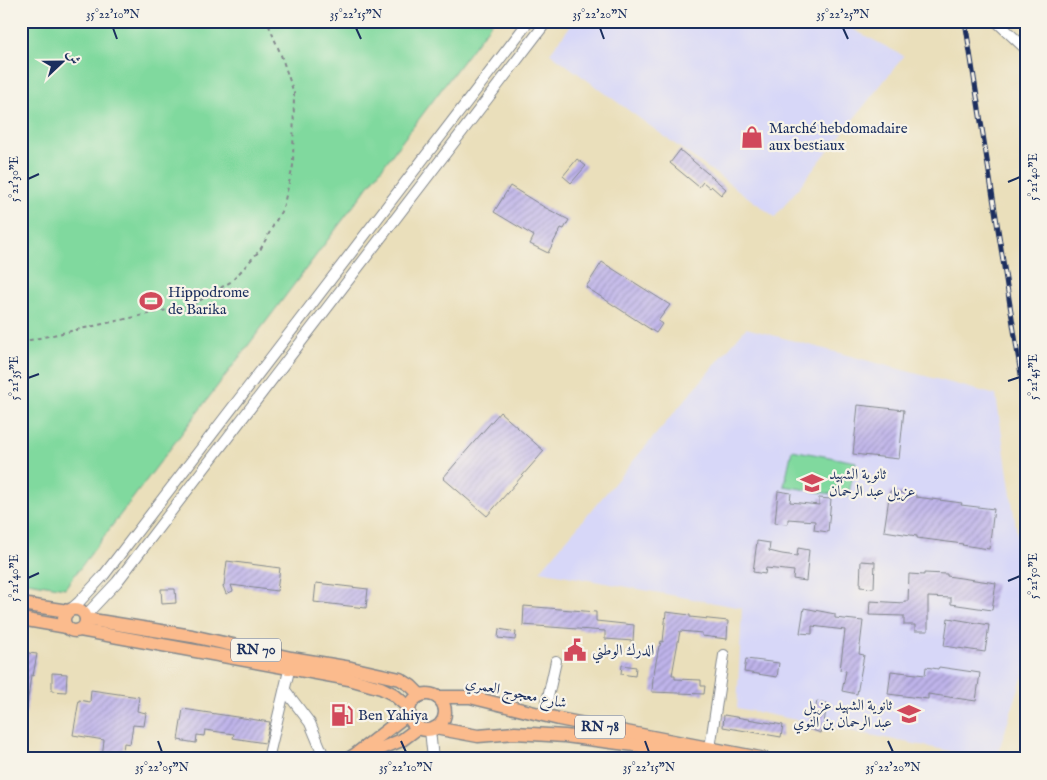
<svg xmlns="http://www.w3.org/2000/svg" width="1047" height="780" viewBox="0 0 1047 780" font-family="'IM FELL English',Amiri,serif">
  <defs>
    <pattern id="building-hatch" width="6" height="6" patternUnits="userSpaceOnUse" patternTransform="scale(1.25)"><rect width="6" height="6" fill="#bfb4ea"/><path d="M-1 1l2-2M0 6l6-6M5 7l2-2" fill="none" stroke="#9a93c1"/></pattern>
  </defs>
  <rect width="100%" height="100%" fill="#f7f3e8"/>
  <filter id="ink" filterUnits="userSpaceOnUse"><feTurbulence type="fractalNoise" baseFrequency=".02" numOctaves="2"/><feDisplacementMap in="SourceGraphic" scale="10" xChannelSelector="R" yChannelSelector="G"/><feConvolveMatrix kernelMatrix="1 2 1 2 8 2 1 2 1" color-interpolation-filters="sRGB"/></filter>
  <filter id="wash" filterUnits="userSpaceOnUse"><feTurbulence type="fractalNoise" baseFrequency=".0096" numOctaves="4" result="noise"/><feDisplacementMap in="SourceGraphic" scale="20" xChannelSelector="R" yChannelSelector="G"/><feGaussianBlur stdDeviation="1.12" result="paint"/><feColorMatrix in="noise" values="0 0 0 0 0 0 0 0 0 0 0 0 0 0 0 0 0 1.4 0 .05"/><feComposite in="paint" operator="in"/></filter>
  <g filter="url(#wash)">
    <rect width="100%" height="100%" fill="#eadfbb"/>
    <g fill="#d7d7f8">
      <polygon points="574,21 837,21 904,56 775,217 550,53"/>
      <polygon points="746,328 996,395 1026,594 1026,666 996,759 989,759 737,708 742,608 540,571"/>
    </g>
    <g fill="#80d99e" stroke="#4e847e">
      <polygon points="21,21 493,21 65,588 21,581"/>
      <polygon points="792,450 856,462 848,497 784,486"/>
    </g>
    <g id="blocks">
      <g fill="url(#building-hatch)">
        <polygon points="680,150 726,189 721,195 711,186 710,188 703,182 699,187 670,163"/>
        <polygon points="577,159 586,166 571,183 563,176"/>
        <polygon points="510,186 544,207 569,220 564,229 561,228 548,253 530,244 534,236 494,212"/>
        <polygon points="602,262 670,305 658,321 662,324 656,333 586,287"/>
        <polygon points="858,405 904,410 899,459 853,454"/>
        <polygon points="500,412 544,451 487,516 443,478"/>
        <polygon points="778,491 791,493 790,502 819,505 819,498 831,499 828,532 814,530 815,521 788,519 788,524 775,523"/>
        <polygon points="890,491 916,495 916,497 962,503 961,505 994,509 989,549 962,545 963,544 917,538 917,536 884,531"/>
        <polygon points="757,541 770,543 769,551 782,554 797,556 798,548 809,550 806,581 793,579 794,571 766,568 765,574 753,572"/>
        <polygon points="227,561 280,568 277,591 231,585 233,591 226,594 223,586 224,585"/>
        <polygon points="861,561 875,562 874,588 860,587"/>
        <polygon points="924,573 947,574 947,576 996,583 992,610 951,604 951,598 928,597 928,631 915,631 915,625 904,625 904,616 869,615 870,601 904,603 904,601 908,601 909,574 924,575"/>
        <polygon points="316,583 368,589 366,608 314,602"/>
        <polygon points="161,589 175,589 176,603 162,604"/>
        <polygon points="524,606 596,612 596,621 634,625 633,641 605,639 605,631 523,625"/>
        <polygon points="804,608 835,614 835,618 863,621 859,654 864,655 857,694 842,691 846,671 840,670 845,630 812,626 812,634 800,633"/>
        <polygon points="666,612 690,615 690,617 728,621 727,639 702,636 702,633 680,631 672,675 675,675 675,679 701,680 701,686 705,686 704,694 652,692 653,678 659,646 660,646 661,641 663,642"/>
        <polygon points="948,618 989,625 985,652 944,646"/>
        <polygon points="499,629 516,632 515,640 498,638"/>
        <polygon points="21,652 37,654 33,676 31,675 26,714 21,714"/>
        <polygon points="746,659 779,663 777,677 744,672"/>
        <polygon points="622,665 636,667 635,676 621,674"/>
        <polygon points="926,667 938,669 939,667 980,673 976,701 928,694 928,699 888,694 891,671 925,675"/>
        <polygon points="52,673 67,674 66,692 52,691"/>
        <polygon points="91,690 139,697 137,711 146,713 144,726 133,725 130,744 124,743 122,759 102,757 104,740 73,735 79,700 90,702"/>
        <polygon points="817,701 827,703 824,723 821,733 806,728 811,715 814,716"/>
        <polygon points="183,709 270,722 265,743 233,738 234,734 205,730 204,736 197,735 196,743 178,740"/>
        <polygon points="724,715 783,725 781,737 723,727"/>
      </g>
    </g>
  </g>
  <g filter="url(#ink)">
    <use href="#blocks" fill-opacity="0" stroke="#82878c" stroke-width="1"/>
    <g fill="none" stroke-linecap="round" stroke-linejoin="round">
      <defs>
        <g id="minor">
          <polyline points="996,21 1026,49"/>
          <polyline points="71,609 79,602 104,575 529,21"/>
          <polyline points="85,616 117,582 547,21"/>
          <polyline points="285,690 310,723 325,759"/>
          <polyline points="544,715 556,661"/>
          <polyline points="430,730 433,759"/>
          <polyline points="710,748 724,655"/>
          <polyline points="268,759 291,662"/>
        </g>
        <g id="major">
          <polyline points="21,604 68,611"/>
          <circle cx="75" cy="620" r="11"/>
          <polyline points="21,619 67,627"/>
          <polyline points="86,619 192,636 291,658 351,668 400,679 411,686 420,695"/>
          <polyline points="80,630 349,679 381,688 393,694 409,708"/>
          <circle cx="427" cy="712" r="18"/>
          <polyline points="437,697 470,697 559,719 765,759"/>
          <polyline points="435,728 478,736 515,733 565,736 642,746 708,759"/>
          <polyline points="360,757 402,740 418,728"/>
          <polyline points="348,759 356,754 408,714"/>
        </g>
      </defs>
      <use href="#minor" stroke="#82878c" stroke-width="12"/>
      <use href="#major" stroke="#82878c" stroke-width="15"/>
      <polyline stroke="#82878c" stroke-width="2" stroke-dasharray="4 4" stroke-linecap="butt" points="21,342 194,304 232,281 260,250 283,208 293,166 294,93 281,55 267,21"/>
      <use href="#minor" stroke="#fff" stroke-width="10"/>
      <use href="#major" stroke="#fbbb8d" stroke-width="12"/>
      <defs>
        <polyline id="rail" points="965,21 1026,406"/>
      </defs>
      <use href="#rail" stroke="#1b2f5e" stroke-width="5"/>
      <use href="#rail" stroke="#f7f3e8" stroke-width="3" stroke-dasharray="9" stroke-linecap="butt"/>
    </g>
  </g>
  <path fill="none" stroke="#1b2f5e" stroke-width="2" d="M113 28 117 39M356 28 361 39M600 28 604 39M843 28 848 39M28 179 39 174M1008 182 1020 177M28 378 39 374M1008 381 1020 377M28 578 39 573M1008 581 1020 576M158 741 162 752M401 741 406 752M645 741 649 752M888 741 893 752"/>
  <defs>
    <symbol id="shop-bare" viewBox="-9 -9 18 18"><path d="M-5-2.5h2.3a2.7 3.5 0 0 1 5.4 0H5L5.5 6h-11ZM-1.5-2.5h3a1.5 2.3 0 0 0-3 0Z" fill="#d1495b" stroke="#f7f3e8" stroke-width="2.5" paint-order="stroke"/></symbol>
    <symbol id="stadium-bare" viewBox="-9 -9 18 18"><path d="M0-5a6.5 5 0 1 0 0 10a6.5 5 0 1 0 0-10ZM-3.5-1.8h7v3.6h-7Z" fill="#d1495b" stroke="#f7f3e8" stroke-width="2.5" paint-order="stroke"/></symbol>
    <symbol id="school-bare" viewBox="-9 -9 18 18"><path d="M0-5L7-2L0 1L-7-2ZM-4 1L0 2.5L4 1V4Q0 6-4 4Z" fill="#d1495b" stroke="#f7f3e8" stroke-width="2.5" paint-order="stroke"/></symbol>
    <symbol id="civic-bare" viewBox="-9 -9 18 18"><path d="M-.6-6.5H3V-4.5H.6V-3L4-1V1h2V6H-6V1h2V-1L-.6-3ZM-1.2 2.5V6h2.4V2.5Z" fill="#d1495b" stroke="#f7f3e8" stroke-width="2.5" paint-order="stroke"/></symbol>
    <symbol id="fuel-bare" viewBox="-9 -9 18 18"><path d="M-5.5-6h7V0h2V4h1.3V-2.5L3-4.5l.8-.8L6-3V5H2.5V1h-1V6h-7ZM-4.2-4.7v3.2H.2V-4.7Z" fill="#d1495b" stroke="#f7f3e8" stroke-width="2.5" paint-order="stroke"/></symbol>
  </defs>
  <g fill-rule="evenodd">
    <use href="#shop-bare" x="736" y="121" width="32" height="32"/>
    <use href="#stadium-bare" x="135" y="285" width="32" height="32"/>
    <use href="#school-bare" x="796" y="467" width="32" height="32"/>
    <use href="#civic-bare" x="559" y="634" width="32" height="32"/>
    <use href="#school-bare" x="893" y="698" width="32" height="32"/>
    <use href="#fuel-bare" x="326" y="699" width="32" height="32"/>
  </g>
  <g text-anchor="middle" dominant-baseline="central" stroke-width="4.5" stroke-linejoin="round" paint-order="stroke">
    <g fill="#f7f3e8" stroke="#5d6a87" stroke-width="1">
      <rect x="231" y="638.5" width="50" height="23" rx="4"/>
      <rect x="575" y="715.5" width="50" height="23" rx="4"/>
    </g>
    <g font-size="14" font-weight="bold" fill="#1b2f5e">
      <text x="256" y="650">RN 70</text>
      <text x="600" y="727">RN 78</text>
    </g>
    <g font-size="15" fill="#1b2f5e" stroke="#f7f3e8" text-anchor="start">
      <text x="769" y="128">Marché hebdomadaire<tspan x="769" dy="17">aux bestiaux</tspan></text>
      <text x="168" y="292">Hippodrome<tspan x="168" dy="17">de Barika</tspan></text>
      <text x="829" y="474">ثانوية الشهيد<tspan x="829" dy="17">عزيل عبد الرحمان</tspan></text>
      <text x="592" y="650">الدرك الوطني</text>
      <text x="892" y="705" text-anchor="end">ثانوية الشهيد عزيل<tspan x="892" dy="17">عبد الرحمان بن النوي</tspan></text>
      <text x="358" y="715">Ben Yahiya</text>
    </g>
    <g font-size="15" fill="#1b2f5e" stroke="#f7f3e8">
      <text transform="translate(516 693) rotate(12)">شارع معجوج العمري</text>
    </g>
  </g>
  <rect width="1047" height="780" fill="none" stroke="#f7f3e8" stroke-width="55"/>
  <g transform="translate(62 62) rotate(68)" stroke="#f7f3e8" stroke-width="4" paint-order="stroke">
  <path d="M0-4L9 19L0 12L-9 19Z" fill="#1b2f5e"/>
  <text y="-8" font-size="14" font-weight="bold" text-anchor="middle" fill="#1b2f5e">ش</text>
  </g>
  <rect x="28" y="28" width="992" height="724" fill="none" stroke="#1b2f5e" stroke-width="2"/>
  <g font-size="12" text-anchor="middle" fill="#1b2f5e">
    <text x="113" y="18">35°22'10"N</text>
    <text x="356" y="18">35°22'15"N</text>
    <text x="600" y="18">35°22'20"N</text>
    <text x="843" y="18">35°22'25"N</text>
    <text transform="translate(1033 177) rotate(-90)" y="4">5°21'40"E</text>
    <text transform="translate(14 179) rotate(-90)" y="4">5°21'30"E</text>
    <text transform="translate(1033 377) rotate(-90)" y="4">5°21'45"E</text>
    <text transform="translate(14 378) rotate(-90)" y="4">5°21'35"E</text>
    <text transform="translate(1033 576) rotate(-90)" y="4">5°21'50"E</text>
    <text transform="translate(14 578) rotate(-90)" y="4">5°21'40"E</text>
    <text x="162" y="771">35°22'05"N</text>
    <text x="406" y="771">35°22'10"N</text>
    <text x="649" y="771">35°22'15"N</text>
    <text x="893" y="771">35°22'20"N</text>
  </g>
</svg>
